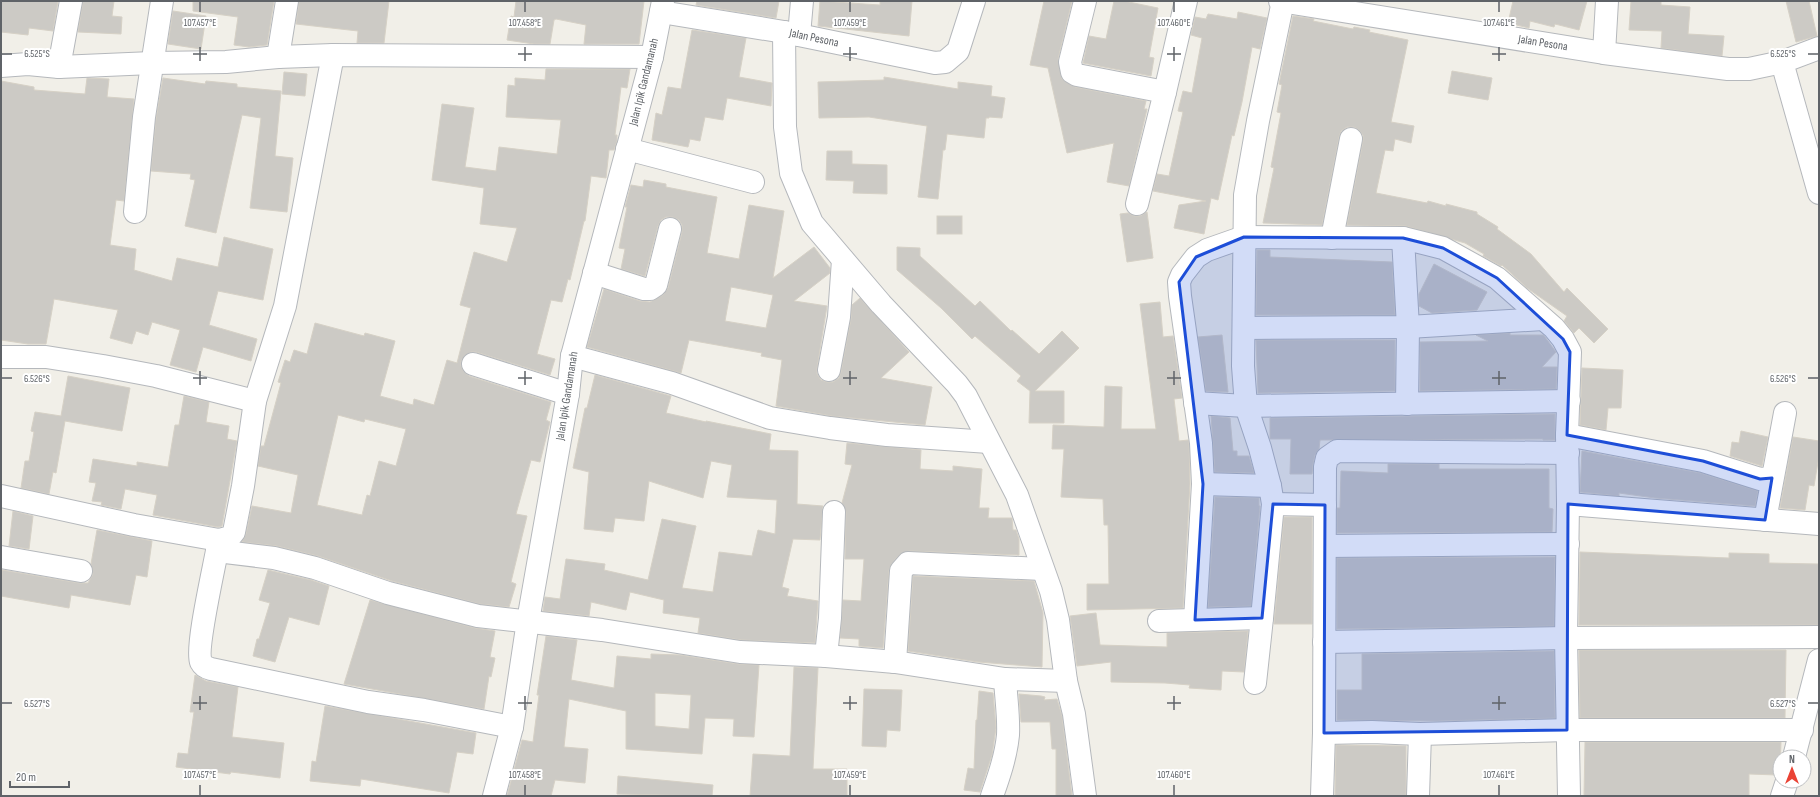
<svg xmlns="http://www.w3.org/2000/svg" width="1820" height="797" viewBox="0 0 1820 797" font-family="'Sofia Sans Condensed',sans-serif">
  <rect width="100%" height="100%" fill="#f1efe8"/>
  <g fill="#cccac5" stroke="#d6d1c6" fill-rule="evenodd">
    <polygon points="1,1 58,1 53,31 29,28 28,35 1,32"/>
    <polygon points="83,1 114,1 112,16 122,17 121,34 78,32"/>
    <polygon points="193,1 274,1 267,45 249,47 234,45 238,17 193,11"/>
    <polygon points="299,1 389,1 384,43 357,43 358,31 296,24"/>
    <polygon points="516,1 644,1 639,44 584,44 586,25 556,19 554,20 550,44 534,44 507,40 511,16 514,17"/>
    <polygon points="697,1 779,1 776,18 696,5"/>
    <polygon points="820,1 880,5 880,1 912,1 909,36 818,26"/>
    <polygon points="1044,1 1072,1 1058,59 1062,79 1075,87 1146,101 1144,109 1147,109 1129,186 1107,182 1114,143 1067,153 1048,68 1030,65"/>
    <polygon points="1114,1 1124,1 1158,8 1149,57 1154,58 1151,76 1083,63 1089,36 1106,39"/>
    <polygon points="1513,1 1587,1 1579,30 1555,24 1554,27 1530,21 1529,28 1508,23"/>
    <polygon points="1631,1 1661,1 1661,5 1690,7 1688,34 1724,36 1722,56 1661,48 1662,31 1629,30"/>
    <polygon points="1786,1 1809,1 1817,36 1796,42"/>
    <polygon points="173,11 206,16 201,49 168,44"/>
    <polygon points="1238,12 1267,18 1260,49 1252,47 1242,102 1234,136 1232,135 1218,200 1211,198 1204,234 1174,228 1179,205 1206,201 1153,191 1157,174 1169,176 1183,112 1178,111 1183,91 1192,93 1202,38 1191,35 1195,17 1206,19 1208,14 1237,19"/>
    <polygon points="1293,16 1314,19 1313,21 1353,29 1354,27 1370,30 1369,32 1408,40 1391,122 1414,126 1411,143 1395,139 1393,151 1385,150 1376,193 1427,203 1428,201 1446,206 1446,204 1477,212 1477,214 1498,227 1497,229 1531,254 1564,292 1567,288 1608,329 1594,343 1579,328 1574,333 1564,321 1567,316 1527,288 1502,265 1501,266 1483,256 1484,254 1465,243 1406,226 1347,225 1363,141 1363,135 1359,130 1354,127 1347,127 1341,131 1339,137 1322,225 1263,223 1274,168 1271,167 1281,113 1277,112 1282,85 1279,84"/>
    <polygon points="692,30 746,38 739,77 772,83 771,106 727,98 723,120 705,117 700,141 690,139 688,147 652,140 656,113 662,115 668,87 681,89"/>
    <path d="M546 69H630L627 88 621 87 615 135H617V141L614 150H609L606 178 591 176 585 221H584L570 280 568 279 562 302 551 300 537 354 555 359 550 375 476 352H471L465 355 461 361V366L464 372 469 376 551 402 546 420 550 422 540 462 531 460 516 514 527 516 511 582 516 584 509 607 480 604 392 581 318 556 277 546 242 542 246 534 252 506 291 513 298 475 258 466 261 446H264L281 383 278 382 285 360 290 362 294 350 307 354 315 323 364 336 365 333 395 341 380 396 413 405 414 399 434 405 447 360 457 363 471 308 460 305 474 252 507 262 517 228 480 224 484 188 432 180 442 104 474 108 465 167 496 171 499 147 557 154 561 120 506 117 508 85 515 86V78L545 80ZM338 415 364 422 365 419 406 429 396 466 379 461 370 496 367 495 362 515 317 505Z"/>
    <polygon points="1452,71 1492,78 1488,100 1448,93"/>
    <polygon points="284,72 307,74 305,96 282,94"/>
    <polygon points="884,77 958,89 958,82 992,86 991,96 1005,98 1002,118 989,117 989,118 986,118 984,138 947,134 945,150 943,150 938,199 918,197 927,126 869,117 819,118 818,82 884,80"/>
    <polygon points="87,78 109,79 107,97 134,99 124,201 116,200 110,245 136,249 134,270 172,281 177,258 218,267 224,237 273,249 263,300 218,291 209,325 257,339 251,361 203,347 196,372 170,365 180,330 152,322 148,335 136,331 132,344 110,338 118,310 54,299 46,344 28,344 1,340 1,81 34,87 34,90 85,94"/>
    <polygon points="163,78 205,84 206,81 237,84 237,87 281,91 275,156 293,158 287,212 250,208 261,118 242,115 216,233 185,226 195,180 190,179 191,174 151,171 156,119"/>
    <polygon points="827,151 852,151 852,164 887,165 887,194 853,193 854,181 826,180"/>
    <path d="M644 180 666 184V187L717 197 707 253 739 259 749 205 784 211 773 278 814 247 830 268V273L794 301 827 306 817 368V374L821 380 827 382H833L839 378 841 372 851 319 852 305 860 298 909 352 881 378 932 387 925 425 832 416 776 406 782 360 761 356 762 353 689 340 681 373 587 347 604 289 640 301 650 302 663 295 668 288 682 232V225L679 220 673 217H666L661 220 658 226 645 276 621 269 625 249 619 248 627 207H625L631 185 643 187ZM731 287 773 295 766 328 725 321Z"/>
    <polygon points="1147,212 1153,258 1127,262 1120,214 1128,213 1134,216 1140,216"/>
    <rect x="937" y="216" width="25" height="18"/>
    <polygon points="897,247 920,248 920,256 975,306 980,301 1011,331 1012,330 1039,354 1062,331 1079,348 1035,391 1064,391 1064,423 1029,423 1030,391 1017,381 1021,376 975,336 972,339 941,308 897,270"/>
    <polygon points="1257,250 1270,250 1270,257 1392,262 1395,315 1256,315"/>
    <polygon points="1434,264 1487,292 1477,310 1432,313 1419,306 1419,294"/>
    <polygon points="1160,302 1163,337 1173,336 1182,398 1174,399 1179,441 1188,440 1189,444 1190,484 1183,608 1087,610 1087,584 1109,584 1108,525 1104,525 1103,499 1061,497 1064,449 1052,449 1053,425 1104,427 1105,386 1122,387 1121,429 1156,429 1140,304"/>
    <polygon points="1510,333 1510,335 1543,335 1545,337 1556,352 1542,367 1557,367 1556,389 1420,391 1420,342 1488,341 1476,335"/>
    <polygon points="1222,335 1228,392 1206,391 1198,337"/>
    <polygon points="1256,340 1395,340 1395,391 1258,393"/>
    <polygon points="1582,368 1623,370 1621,408 1608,408 1606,430 1580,425"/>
    <polygon points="595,375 671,396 666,413 706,422 706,421 771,434 769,450 798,451 797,504 823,506 820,540 793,539 782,587 789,589 787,596 818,601 815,643 741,640 698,633 700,618 663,613 664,600 630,592 626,610 591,602 589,616 543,611 545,597 560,599 566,559 605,564 604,570 648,580 662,519 696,526 682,588 713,592 719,552 752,556 758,530 775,534 777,500 727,497 732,465 711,461 703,498 649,481 644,521 615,518 613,532 584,529 589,472 573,468 585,408 587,408"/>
    <polygon points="68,376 130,388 122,431 65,421 56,473 53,472 49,494 21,488 25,461 29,461 34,432 31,431 35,412 61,416"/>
    <polygon points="184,396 209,402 206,422 229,426 227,439 237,441 222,526 218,527 153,515 157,495 125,489 121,509 101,505 102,502 92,501 96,483 89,482 93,459 137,466 137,462 168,467 175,425 179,425"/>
    <polygon points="1555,414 1555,440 1543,440 1543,439 1320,440 1319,449 1315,455 1313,464 1312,474 1290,474 1291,439 1270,439 1270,418"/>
    <polygon points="1211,416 1230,418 1233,451 1237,451 1237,456 1249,456 1254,473 1215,472"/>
    <polygon points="1741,431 1768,437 1762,466 1730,456 1732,442 1739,443"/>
    <polygon points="1793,437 1819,441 1819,456 1814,486 1809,485 1805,510 1780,508"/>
    <polygon points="847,443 921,450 920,469 953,471 953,466 982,469 979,508 989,508 988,518 1012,518 1013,530 1016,530 1019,539 1019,555 909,551 899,555 892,563 889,570 883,648 859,646 859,639 840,638 843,600 861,601 864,559 845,559 846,512 842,503 852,465 845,464"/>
    <polygon points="1582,451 1700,473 1758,491 1755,506 1655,498 1619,493 1619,496 1580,492"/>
    <polygon points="1388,464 1439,464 1439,469 1549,469 1549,508 1553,509 1552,532 1337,533 1337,508 1340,508 1341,471 1388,473"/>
    <polygon points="1215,497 1259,498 1259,506 1260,506 1251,606 1208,607"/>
    <polygon points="13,511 33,516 29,549 9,546"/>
    <polygon points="1284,517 1312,517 1312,624 1274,624"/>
    <polygon points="97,530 152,541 147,577 136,575 130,605 71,595 69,608 1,596 2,570 79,583 88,583 93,574 91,564"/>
    <polygon points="1580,552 1729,558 1729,553 1769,554 1769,563 1819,564 1819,625 1579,625"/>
    <polygon points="1555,557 1554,626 1337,629 1337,558"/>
    <polygon points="268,570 311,580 329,586 319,625 289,617 275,662 253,656 257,639 259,639 270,603 259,600"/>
    <polygon points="913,576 1034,581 1043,613 1042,667 978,662 908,651"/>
    <polygon points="370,600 475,628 495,631 490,657 495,658 491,677 489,676 484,709 344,684"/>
    <polygon points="1096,613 1100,645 1167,647 1167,633 1248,631 1244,672 1222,671 1221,690 1189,688 1190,685 1165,683 1111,682 1111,662 1077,666 1070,616"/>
    <path d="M546 636 577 640 571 680 614 688 617 656 651 659V654L680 655 738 664 759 665 754 737 733 736 734 719 705 718 702 754 626 749V711L569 699 564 747 588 749 585 783 555 780 551 796H507L522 740 533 742 539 695H537ZM655 693 691 695 689 729 655 726Z"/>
    <polygon points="1579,650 1786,650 1785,718 1580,718"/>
    <polygon points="1554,651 1555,718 1437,721 1337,720 1337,690 1362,690 1362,654"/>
    <polygon points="794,667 818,668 813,769 847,769 847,796 750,796 753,754 790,756"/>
    <polygon points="195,675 206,681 238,687 232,737 284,743 280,778 231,772 230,774 176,767 178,753 188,754 194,712 190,712"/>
    <polygon points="864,689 902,690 900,731 887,730 886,747 862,746"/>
    <polygon points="979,691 993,693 996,728 992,755 980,792 964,790 968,768 974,769 976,720 977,720"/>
    <polygon points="1019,694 1041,696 1045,697 1044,700 1057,699 1062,716 1072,796 1056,796 1056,749 1052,749 1050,722 1021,722"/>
    <polygon points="325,706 476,733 473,754 457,752 449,793 361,779 360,786 310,781 312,761 316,762"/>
    <polygon points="1585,742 1781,742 1780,771 1777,775 1749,774 1749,796 1584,796"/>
    <polygon points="1336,745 1406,746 1406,796 1335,796"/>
    <polygon points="618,776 713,785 712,796 617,794"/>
  </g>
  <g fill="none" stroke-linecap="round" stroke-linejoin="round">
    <defs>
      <g id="minor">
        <polyline points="1085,1 1070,62 1072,72 1077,75 1165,92"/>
        <polyline points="1280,1 1604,53 1728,69 1749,69 1782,62 1819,48"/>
        <polyline points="661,12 784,32 935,63 945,62 958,51 974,1"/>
        <polyline points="784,32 785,127 791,173 812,223 881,304 957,384 966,396 1017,495 1051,591 1058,620 1066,681 1074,714 1085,796"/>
        <polyline points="799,35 802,1"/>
        <polyline points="1604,53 1607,1"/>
        <polyline points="278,57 287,1"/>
        <polyline points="1782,62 1819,193"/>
        <polyline points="1,66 28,64 59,67 152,63 226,62 278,57 333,55 652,57"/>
        <polyline points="59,67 71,1"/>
        <polyline points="627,149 753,182"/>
        <polyline points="1137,204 1165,92 1186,1"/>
        <polyline points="135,212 144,117 162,1"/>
        <polyline points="1332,238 1351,139"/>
        <polyline points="1403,238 1408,327 1407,404"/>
        <polyline points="594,273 644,289 650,289 656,285 670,229"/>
        <polyline points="1244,328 1408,327 1543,319"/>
        <polyline points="572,356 672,383 770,418 830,428 887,435 989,442"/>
        <polyline points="1,357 46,357 103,366 156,376 255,401"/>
        <polyline points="473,364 568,394"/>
        <polyline points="829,370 839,317 843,260"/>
        <polyline points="1195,403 1246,406 1569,401"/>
        <polyline points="1567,435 1703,461 1760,479 1772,478"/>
        <polyline points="1568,453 1337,451 1327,458 1325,467 1324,733 1372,732 1420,734 1567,730 1802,730"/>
        <polyline points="1203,484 1270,486"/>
        <polyline points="1,496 134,525 219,540 230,537 234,532 243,486 255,401 285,306 333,55"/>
        <polyline points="1273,504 1325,505"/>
        <polyline points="1568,504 1819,524"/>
        <polyline points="1765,520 1785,413"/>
        <path d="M219 540C216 560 195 648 201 662 203 666 207 668 211 669L368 702 424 710 512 727"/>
        <polyline points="1325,546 1568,544"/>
        <polyline points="217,551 274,558 315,568 388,593 478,616 602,630 740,652 826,656 895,662 1005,679 1066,681"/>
        <polyline points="1,557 81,571"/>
        <polyline points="1195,620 1203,484 1201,443 1180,296 1179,282 1182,275 1196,257 1207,250 1244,237 1403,238 1443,248 1497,278 1554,328 1563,339 1570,352 1567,435 1568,504 1566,638 1569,796"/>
        <polyline points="1159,621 1262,618"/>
        <polyline points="1324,642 1566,638 1819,637"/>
        <polyline points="826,656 830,618 834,512"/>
        <polyline points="895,662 901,571 908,563 1042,569"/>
        <polyline points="1255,683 1262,618 1273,504 1270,486 1260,448 1246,406 1243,366 1245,195 1258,121 1283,1"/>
        <polyline points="1794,757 1819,660"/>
        <polyline points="494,796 512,727 528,621 568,394 572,356 652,57 663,1"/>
        <path d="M992 796C999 776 1006 756 1008 735 1009 717 1006 698 1005 679"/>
        <polyline points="1322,796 1324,733"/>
        <polyline points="1418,796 1420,734"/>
        <polyline points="1782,796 1787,781"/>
      </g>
    </defs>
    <use href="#minor" stroke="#b5b8bc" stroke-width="24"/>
    <use href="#minor" stroke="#fff" stroke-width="22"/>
  </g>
  <path fill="#1d4ed8" fill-opacity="0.2" stroke="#1d4ed8" stroke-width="3" stroke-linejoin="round" d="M1244 237 1403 238 1443 248 1497 278 1563 339 1570 352 1567 435 1703 461 1760 479 1772 478 1765 520 1568 504 1567 730 1324 733 1325 505 1273 504 1262 618 1195 620 1203 484 1179 282 1196 257Z"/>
  <path fill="none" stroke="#5f6368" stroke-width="1.5" d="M200 2V12M525 2V12M850 2V12M1174 2V12M1499 2V12M200 47V61M525 47V61M850 47V61M1174 47V61M1499 47V61M2 54H12M193 54H207M518 54H532M843 54H857M1167 54H1181M1492 54H1506M1808 54H1818M200 371V385M525 371V385M850 371V385M1174 371V385M1499 371V385M2 378H12M193 378H207M518 378H532M843 378H857M1167 378H1181M1492 378H1506M1808 378H1818M200 696V710M525 696V710M850 696V710M1174 696V710M1499 696V710M2 703H12M193 703H207M518 703H532M843 703H857M1167 703H1181M1492 703H1506M1808 703H1818M200 785V795M525 785V795M850 785V795M1174 785V795M1499 785V795"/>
  <g text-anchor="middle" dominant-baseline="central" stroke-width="4" stroke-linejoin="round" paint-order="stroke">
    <g font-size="12" fill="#5f6368" stroke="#fff">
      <text transform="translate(814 38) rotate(12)">Jalan Pesona</text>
      <text transform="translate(1543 43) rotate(9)">Jalan Pesona</text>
      <text transform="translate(644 82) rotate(-76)">Jalan Ipik Gandamanah</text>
      <text transform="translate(567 396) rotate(-81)">Jalan Ipik Gandamanah</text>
    </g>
  </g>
  <g font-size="10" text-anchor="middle" fill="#5f6368" stroke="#fff" stroke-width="4" stroke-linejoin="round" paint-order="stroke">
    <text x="200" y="26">107.457°E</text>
    <text x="525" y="26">107.458°E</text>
    <text x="850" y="26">107.459°E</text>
    <text x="1174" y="26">107.460°E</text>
    <text x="1499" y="26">107.461°E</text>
    <text x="37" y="57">6.525°S</text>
    <text x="1783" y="57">6.525°S</text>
    <text x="37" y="382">6.526°S</text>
    <text x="1783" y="382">6.526°S</text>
    <text x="37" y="707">6.527°S</text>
    <text x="1783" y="707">6.527°S</text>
    <text x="200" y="778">107.457°E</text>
    <text x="525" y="778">107.458°E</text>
    <text x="850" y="778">107.459°E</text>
    <text x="1174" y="778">107.460°E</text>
    <text x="1499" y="778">107.461°E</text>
  </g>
  <rect width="1820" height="797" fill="none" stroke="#5f6368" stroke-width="4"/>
  <g transform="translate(1792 769)"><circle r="19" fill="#ffffff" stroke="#bfc1c3"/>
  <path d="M0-3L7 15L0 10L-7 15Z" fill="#ea4335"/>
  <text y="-6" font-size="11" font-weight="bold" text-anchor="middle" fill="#5f6368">N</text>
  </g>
  <path d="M10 781v6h59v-6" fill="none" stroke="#5f6368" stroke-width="2"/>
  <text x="16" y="781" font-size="12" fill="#5f6368" stroke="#ffffff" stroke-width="3" paint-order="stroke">20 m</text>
</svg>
